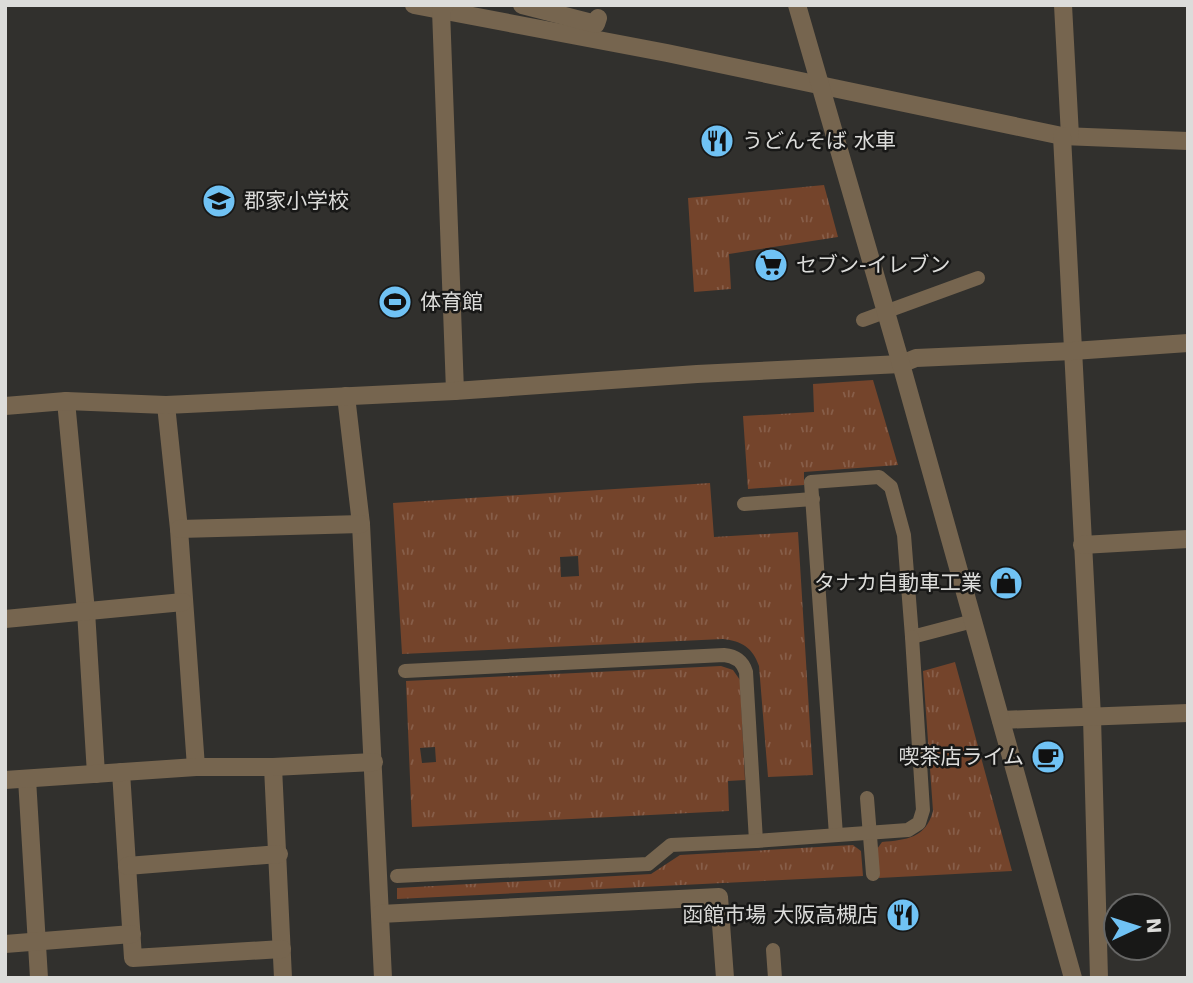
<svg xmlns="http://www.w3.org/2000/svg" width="1193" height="983" viewBox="0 0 1193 983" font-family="'DejaVu Sans','Noto Sans JP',sans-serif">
  <defs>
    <pattern id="grass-tufts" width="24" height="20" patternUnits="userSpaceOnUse" patternTransform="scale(1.75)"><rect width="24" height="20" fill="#74442b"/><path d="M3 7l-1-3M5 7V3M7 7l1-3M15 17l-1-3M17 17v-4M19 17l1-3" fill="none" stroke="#875e49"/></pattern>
  </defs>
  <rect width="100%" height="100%" fill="#31302d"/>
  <g fill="url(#grass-tufts)" fill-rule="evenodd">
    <polygon points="824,185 838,237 729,254 731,289 694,292 688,198"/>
    <polygon points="873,380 898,465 804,472 804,485 748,489 743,416 814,412 813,384"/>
    <path d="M710 483 714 537 798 532 813 775 768 777 759 666C753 648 742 641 723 639L402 654 393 503ZM578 556 579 576 561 577 560 557Z"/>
    <path d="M955 662 1012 871 879 878 877 849 882 842C906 840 926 838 933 811L923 671Z"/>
    <path d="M721 666 733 670 740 680 745 780 728 781 729 811 412 827 406 681ZM435 747 436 762 422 763 420 748Z"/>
    <polygon points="853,845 861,851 863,876 397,899 397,888 651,874 680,855"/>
  </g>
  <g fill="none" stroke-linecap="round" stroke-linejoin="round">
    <g stroke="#76654f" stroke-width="14">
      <polyline points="863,320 978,278"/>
      <polyline points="744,504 813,499"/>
      <path d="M405 671 724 655C736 656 743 662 746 672L756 841"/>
      <polyline points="867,798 873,874"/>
      <polyline points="836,835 811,482 879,477 891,487 904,535 912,637 973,621"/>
      <polyline points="397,876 648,864 671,845 756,841 908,830 919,823 923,810 912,637"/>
      <polyline points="773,950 775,978"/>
    </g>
    <g stroke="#76654f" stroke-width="18">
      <polyline points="414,5 667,53 1062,136 1188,141"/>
      <polyline points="445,5 441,10 455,391"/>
      <polyline points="522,5 596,24 598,18"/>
      <polyline points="1063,5 1070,136"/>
      <polyline points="1062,136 1092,717 1099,978"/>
      <polyline points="346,396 361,524 383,978"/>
      <polyline points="66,401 86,611 96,774"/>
      <polyline points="166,405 179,529 196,767"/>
      <polyline points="5,406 66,401 166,405 455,391 697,374 901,364 916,358 1073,351 1188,343"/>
      <polyline points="179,529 361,524"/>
      <polyline points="1082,545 1188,539"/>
      <polyline points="5,619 183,602"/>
      <polyline points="1001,720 1188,713"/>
      <polyline points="273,767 283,978"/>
      <polyline points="121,772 133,958 282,949"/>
      <polyline points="27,779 39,978"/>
      <polyline points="5,780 196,767 273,767 374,762"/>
      <polyline points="127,866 279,854"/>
      <polyline points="380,914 719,897 725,978"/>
      <polyline points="5,944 132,934"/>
    </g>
    <polyline stroke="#76654f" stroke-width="18" points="797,5 901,364 1073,978"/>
  </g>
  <defs>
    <symbol id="restaurant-disc" viewBox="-11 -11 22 22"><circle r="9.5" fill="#70c2f4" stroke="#181817"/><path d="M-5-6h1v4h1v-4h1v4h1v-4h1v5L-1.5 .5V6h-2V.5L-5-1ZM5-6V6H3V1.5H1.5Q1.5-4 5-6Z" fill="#111"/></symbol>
    <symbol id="school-disc" viewBox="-11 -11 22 22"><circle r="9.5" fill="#70c2f4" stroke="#181817"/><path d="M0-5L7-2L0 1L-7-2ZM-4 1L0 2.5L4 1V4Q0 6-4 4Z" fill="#111"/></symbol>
    <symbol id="supermarket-disc" viewBox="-11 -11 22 22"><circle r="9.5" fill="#70c2f4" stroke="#181817"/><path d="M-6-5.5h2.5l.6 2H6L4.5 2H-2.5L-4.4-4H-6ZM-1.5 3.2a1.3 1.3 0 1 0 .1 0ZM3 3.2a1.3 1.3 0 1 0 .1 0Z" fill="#111"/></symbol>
    <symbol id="stadium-disc" viewBox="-11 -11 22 22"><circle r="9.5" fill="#70c2f4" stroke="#181817"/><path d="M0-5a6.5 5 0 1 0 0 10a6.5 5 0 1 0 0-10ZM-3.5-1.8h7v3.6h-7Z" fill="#111"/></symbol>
    <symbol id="shop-disc" viewBox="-11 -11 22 22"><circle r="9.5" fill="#70c2f4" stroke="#181817"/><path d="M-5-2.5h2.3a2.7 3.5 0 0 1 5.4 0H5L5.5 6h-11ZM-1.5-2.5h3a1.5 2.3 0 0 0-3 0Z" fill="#111"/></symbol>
    <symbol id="cafe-disc" viewBox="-11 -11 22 22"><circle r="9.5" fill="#70c2f4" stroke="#181817"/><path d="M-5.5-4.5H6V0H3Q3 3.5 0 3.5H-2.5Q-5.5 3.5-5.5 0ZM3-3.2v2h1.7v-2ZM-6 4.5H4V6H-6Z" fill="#111"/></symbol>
  </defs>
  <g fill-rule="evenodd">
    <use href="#restaurant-disc" x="698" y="122" width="38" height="38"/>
    <use href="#school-disc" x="200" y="182" width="38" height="38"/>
    <use href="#supermarket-disc" x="752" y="246" width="38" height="38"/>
    <use href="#stadium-disc" x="376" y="283" width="38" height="38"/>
    <use href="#shop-disc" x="987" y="564" width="38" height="38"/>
    <use href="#cafe-disc" x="1029" y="738" width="38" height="38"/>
    <use href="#restaurant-disc" x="884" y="896" width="38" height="38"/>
  </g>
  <g text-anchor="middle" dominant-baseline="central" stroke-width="5" stroke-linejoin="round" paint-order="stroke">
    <g font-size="21" fill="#dcdcda" stroke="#181817" text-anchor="start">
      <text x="742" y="141">うどんそば 水車</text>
      <text x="244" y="201">郡家小学校</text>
      <text x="796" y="265">セブン-イレブン</text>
      <text x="420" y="302">体育館</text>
      <text x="982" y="583" text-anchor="end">タナカ自動車工業</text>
      <text x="1024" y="757" text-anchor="end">喫茶店ライム</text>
      <text x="878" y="915" text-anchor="end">函館市場 大阪高槻店</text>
    </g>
  </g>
  <rect width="1193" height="983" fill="none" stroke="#dcdcda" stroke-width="14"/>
  <g transform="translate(1137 927) rotate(86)"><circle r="33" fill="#181817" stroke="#666665" stroke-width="2"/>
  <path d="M0-5L12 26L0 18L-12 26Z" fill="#70c2f4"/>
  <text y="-10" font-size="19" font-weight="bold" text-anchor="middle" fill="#dcdcda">N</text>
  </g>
</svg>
